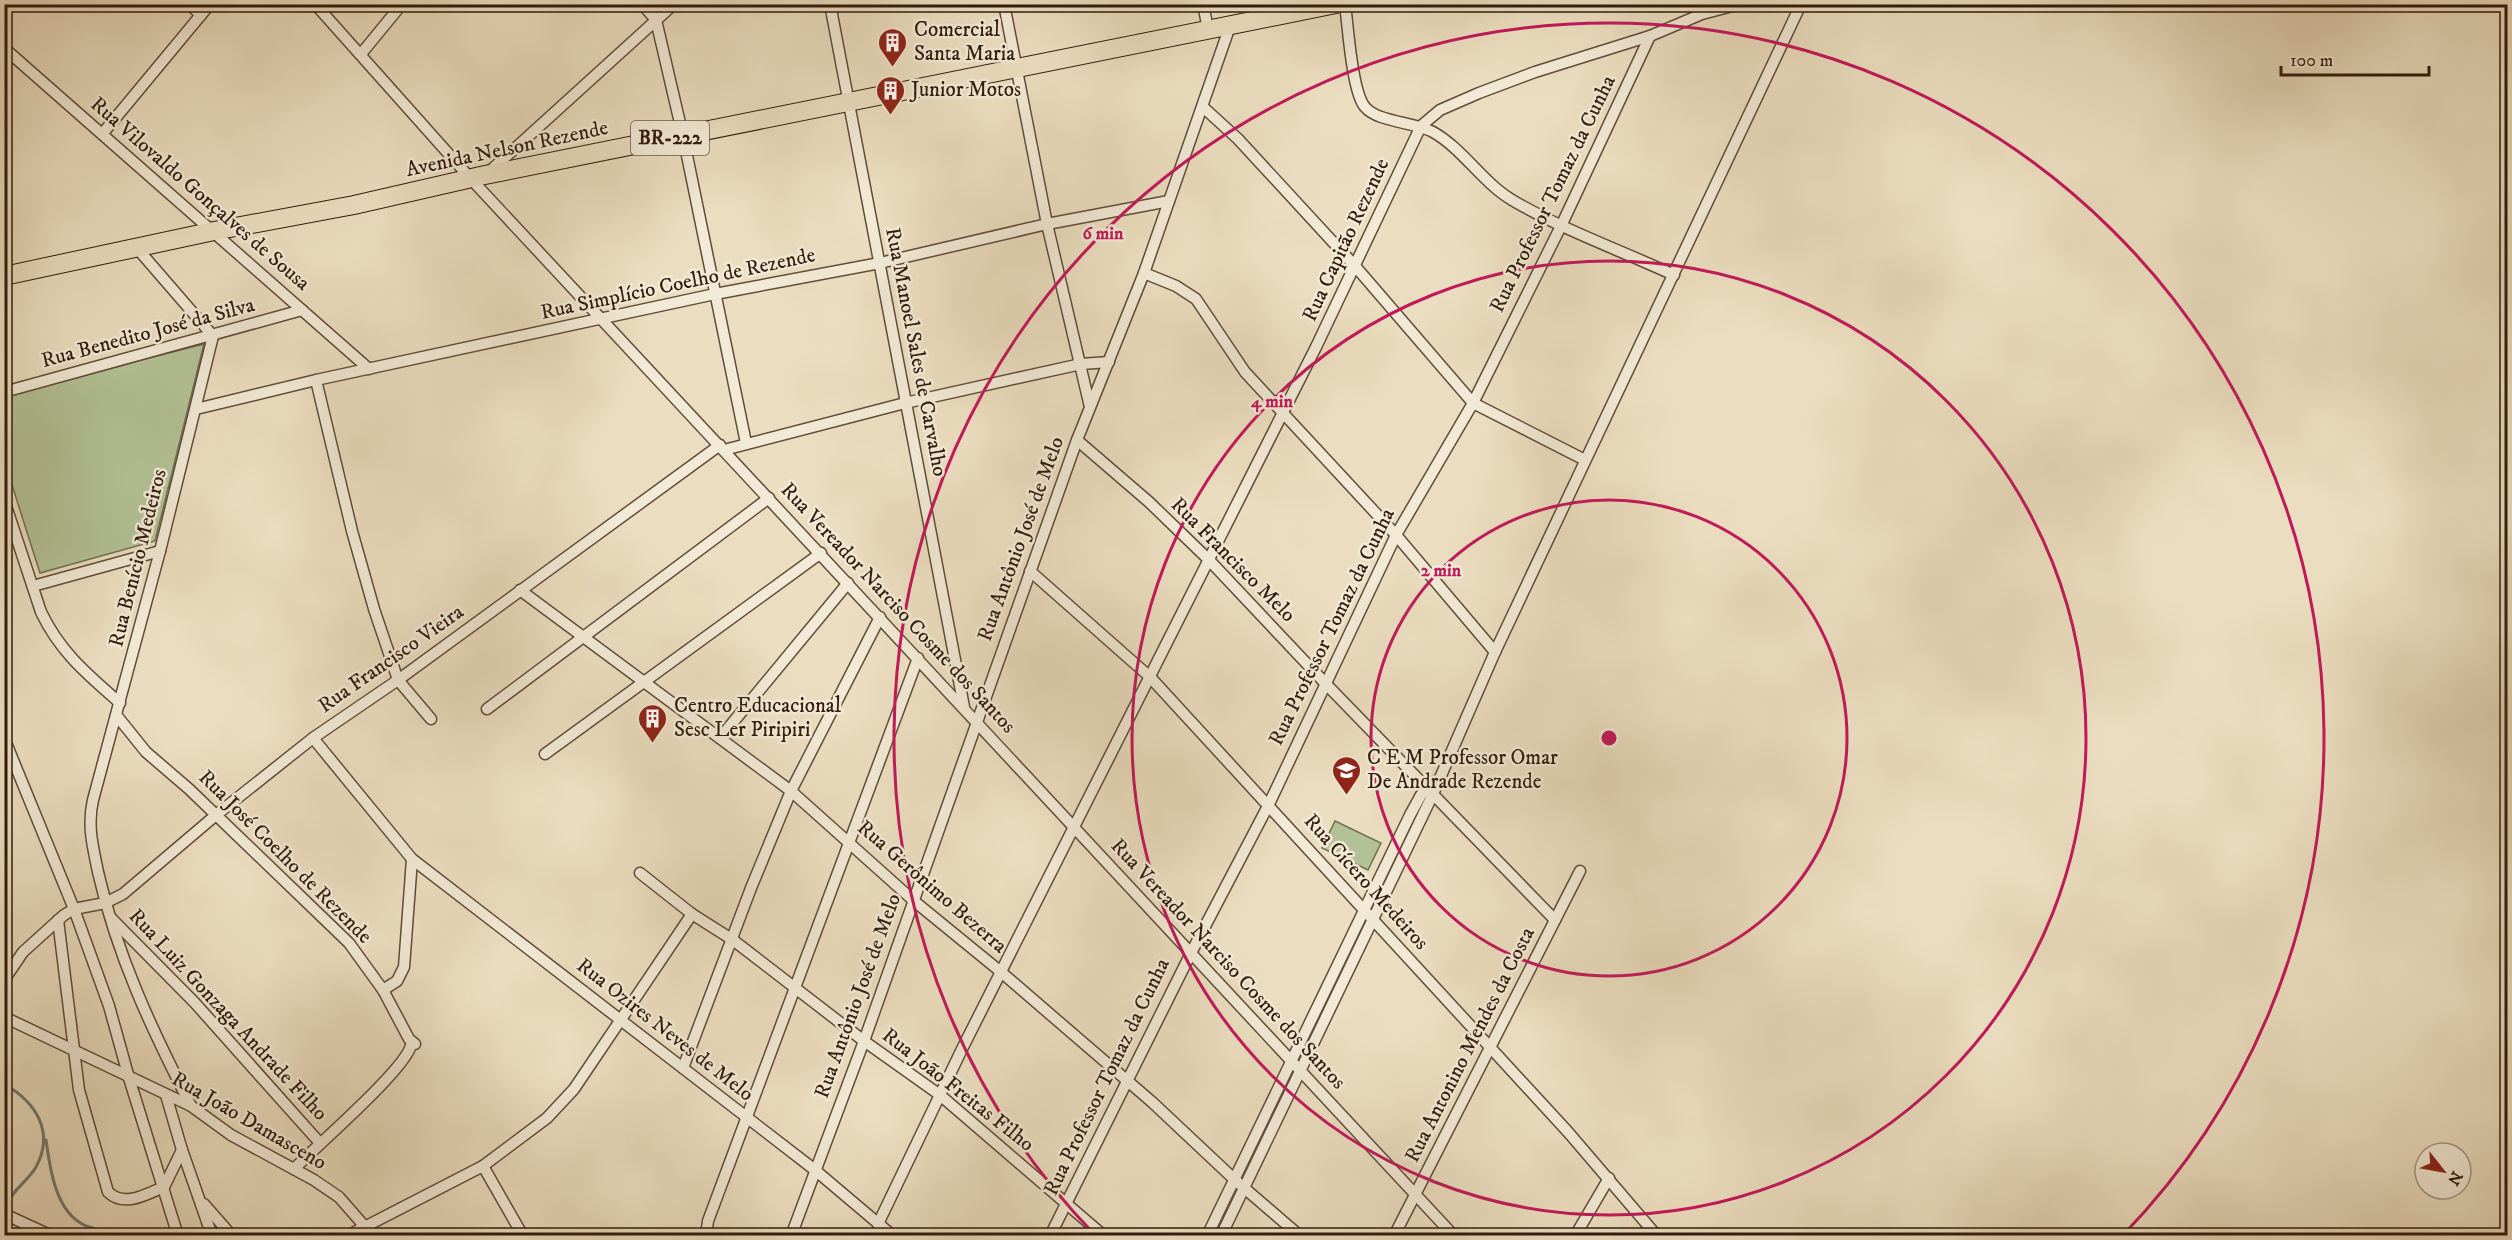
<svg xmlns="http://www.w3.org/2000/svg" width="2512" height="1240" viewBox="0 0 2512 1240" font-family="'IM FELL DW Pica',serif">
  <rect width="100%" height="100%" fill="#ebdec0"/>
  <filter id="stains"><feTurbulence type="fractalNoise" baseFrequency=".00333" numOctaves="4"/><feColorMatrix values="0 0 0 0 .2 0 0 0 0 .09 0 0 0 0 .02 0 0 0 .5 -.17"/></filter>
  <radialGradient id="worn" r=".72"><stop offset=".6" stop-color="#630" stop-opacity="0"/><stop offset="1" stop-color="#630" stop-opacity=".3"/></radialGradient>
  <g fill="#b2c296" stroke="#726e51" stroke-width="1.5">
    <polygon points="204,344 155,541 40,573 5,463 4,394"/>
    <polygon points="1335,821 1381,843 1368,870 1322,848"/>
  </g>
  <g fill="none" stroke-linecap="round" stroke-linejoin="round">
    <g stroke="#717a76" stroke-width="3">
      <path d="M4 1084C36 1102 55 1132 36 1167 29 1180 11 1191 8 1204 5 1214 6 1227 11 1236"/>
      <path d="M46 1140C50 1168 55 1211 84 1225 94 1230 106 1229 116 1236"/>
    </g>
    <defs>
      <g id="street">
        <polyline points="189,4 201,15"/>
        <polyline points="315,4 471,179 1454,1236"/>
        <polyline points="642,4 656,20 683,136 746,443"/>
        <polyline points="830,4 964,707"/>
        <polyline points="1004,4 1047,224 1090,407"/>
        <polyline points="1203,4 1208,29"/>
        <path d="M1345 4C1348 26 1352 92 1365 107 1377 122 1415 122 1433 132 1463 149 1482 182 1512 200 1561 229 1622 251 1674 275"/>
        <polyline points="4,48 369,369"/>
        <polyline points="361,54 402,4"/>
        <polyline points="1203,107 1238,139 1355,266 1473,403 1585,460"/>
        <polyline points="103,133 210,4"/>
        <polyline points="490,171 674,4"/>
        <path d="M136 247 213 336 160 551 93 800C87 826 93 847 98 872 117 956 152 1030 191 1106"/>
        <polyline points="1144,273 1176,286 1196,299 1245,372 1396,535 1495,652"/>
        <polyline points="316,380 352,531 374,609 398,680 431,719"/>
        <polyline points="4,392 302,310"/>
        <polyline points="196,409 316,380 715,294 880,263 1047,224 1169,201"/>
        <polyline points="1077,440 1149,502 1209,560 1325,683 1555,920"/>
        <polyline points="724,450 905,403 1081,364 1109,362"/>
        <path d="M4 500 41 612C60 652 87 674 120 703"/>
        <polyline points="1030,571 1150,677 1568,1132 1657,1236"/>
        <polyline points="33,586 160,551"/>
        <polyline points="520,590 791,791 914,901 1001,972 1152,1102 1235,1180 1300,1236"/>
        <polyline points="487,709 769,498"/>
        <path d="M117 716 146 752 189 789 349 943 383 990 409 1039 415 1044 411 1045C406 1069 316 1146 294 1169"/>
        <polyline points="4,738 74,909 109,1006 129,1078 178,1236"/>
        <polyline points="313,738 412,859 815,1170 893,1236"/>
        <polyline points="720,738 848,583"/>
        <polyline points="545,754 821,553"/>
        <polyline points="640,873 692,914 733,940 864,1041 940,1095 1104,1236"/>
        <polyline points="111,918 195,1003 319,1142"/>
        <path d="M58 920 79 1090 108 1192C125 1208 146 1194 164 1187L182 1150"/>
        <polyline points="4,980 23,952 64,915 74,909 105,903 123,894 216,815 313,738 398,680 720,445"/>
        <polyline points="383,990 397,981 404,967 412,859"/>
        <polyline points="4,1017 191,1106 231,1135 314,1180 339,1197 373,1236"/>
        <polyline points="683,1068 751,888 791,791 880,617"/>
        <polyline points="166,1095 182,1150 212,1236"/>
        <polyline points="483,1166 523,1236"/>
        <polyline points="204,1204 232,1236"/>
        <polyline points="4,1214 52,1236"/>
        <polyline points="878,1224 962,1049 1316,347 1421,126 1440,110 1479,93 1535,72 1650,36 1702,14 1740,4"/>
        <polyline points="347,1236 483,1166 547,1118 574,1089 692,914"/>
        <polyline points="706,1236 708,1221 918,658"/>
        <polyline points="791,1236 864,1041 1077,440 1144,273 1230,26"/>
        <polyline points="1050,1236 1191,953 1269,804 1396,535 1473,403 1562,224 1650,36"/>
        <polyline points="1207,1236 1410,815 1421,795 1432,782"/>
        <polyline points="1221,1236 1433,794 1495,652 1801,4"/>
        <polyline points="1394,1236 1580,871"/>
        <polyline points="1575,1236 1609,1178"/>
      </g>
      <polyline id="primary" points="4,276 214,231 354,205 485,175 1336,4"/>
    </defs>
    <use href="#street" stroke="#604c39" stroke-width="13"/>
    <use href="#primary" stroke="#311b0c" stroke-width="20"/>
    <use href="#street" stroke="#f2ead6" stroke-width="10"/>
    <use href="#primary" stroke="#ebdec0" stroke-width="18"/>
  </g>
  <g fill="none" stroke="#c2185b" stroke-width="3">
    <circle cx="1609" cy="738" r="238"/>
    <circle cx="1609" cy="738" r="477"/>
    <path d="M1095 1235A715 715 0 1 1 2123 1235"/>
  </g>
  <defs>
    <symbol id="building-pin" viewBox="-11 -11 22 30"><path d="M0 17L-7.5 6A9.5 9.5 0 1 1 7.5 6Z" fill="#8f2418" stroke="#f2ead6"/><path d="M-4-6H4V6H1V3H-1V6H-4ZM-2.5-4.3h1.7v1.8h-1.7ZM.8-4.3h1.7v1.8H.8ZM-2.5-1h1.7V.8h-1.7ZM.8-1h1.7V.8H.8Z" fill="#fff"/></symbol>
    <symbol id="school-pin" viewBox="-11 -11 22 30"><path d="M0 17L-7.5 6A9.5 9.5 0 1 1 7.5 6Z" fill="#8f2418" stroke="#f2ead6"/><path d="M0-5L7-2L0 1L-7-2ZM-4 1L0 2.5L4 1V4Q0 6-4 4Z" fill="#fff"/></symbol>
  </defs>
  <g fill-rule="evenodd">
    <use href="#building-pin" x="876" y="26" width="33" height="45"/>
    <use href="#building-pin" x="874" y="74" width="33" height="45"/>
    <use href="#building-pin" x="636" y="702" width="33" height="45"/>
    <use href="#school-pin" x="1330" y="754" width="33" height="45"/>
  </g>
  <g text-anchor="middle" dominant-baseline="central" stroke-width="5" stroke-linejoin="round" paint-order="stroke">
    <rect fill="#f2ead6" stroke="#6b5949" stroke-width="1.5" x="631" y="121" width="78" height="34" rx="4.5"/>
    <g font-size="20" font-weight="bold" fill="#311b0c">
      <text x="670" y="138">BR-222</text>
    </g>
    <g font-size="21" fill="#311b0c" stroke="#f2ead6" text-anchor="start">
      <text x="914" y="30">Comercial<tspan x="914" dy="24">Santa Maria</tspan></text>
      <text x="911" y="90">Junior Motos</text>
      <text x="674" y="706">Centro Educacional<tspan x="674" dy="24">Sesc Ler Piripiri</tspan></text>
      <text x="1367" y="758">C E M Professor Omar<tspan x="1367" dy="24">De Andrade Rezende</tspan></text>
    </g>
    <g font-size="21" fill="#311b0c" stroke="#f2ead6">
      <text transform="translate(507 149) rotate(-12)">Avenida Nelson Rezende</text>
      <text transform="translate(200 194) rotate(41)">Rua Vilovaldo Gonçalves de Sousa</text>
      <text transform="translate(1553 194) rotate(-64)">Rua Professor Tomaz da Cunha</text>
      <text transform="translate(1346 240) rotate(-65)">Rua Capitão Rezende</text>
      <text transform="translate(678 284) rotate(-12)">Rua Simplício Coelho de Rezende</text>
      <text transform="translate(148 333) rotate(-15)">Rua Benedito José da Silva</text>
      <text transform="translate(916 352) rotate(79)">Rua Manoel Sales de Carvalho</text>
      <text transform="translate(1021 539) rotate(-70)">Rua Antônio José de Melo</text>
      <text transform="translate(138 558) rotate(-76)">Rua Benício Medeiros</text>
      <text transform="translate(1233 560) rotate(45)">Rua Francisco Melo</text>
      <text transform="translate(898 608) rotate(47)">Rua Vereador Narciso Cosme dos Santos</text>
      <text transform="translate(1332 627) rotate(-64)">Rua Professor Tomaz da Cunha</text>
      <text transform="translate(391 659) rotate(-35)">Rua Francisco Vieira</text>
      <text transform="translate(285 857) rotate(45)">Rua José Coelho de Rezende</text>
      <text transform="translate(1366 882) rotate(48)">Rua Cícero Medeiros</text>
      <text transform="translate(932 887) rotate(41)">Rua Gerônimo Bezerra</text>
      <text transform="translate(1228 964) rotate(47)">Rua Vereador Narciso Cosme dos Santos</text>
      <text transform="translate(858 996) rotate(-70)">Rua Antônio José de Melo</text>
      <text transform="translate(228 1015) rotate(47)">Rua Luiz Gonzaga Andrade Filho</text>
      <text transform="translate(665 1030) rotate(38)">Rua Ozires Neves de Melo</text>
      <text transform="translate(1470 1045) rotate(-63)">Rua Antonino Mendes da Costa</text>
      <text transform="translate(1107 1077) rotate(-64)">Rua Professor Tomaz da Cunha</text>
      <text transform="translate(958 1090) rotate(38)">Rua João Freitas Filho</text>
      <text transform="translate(249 1121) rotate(30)">Rua João Damasceno</text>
    </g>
  </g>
  <circle cx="1609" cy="738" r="9" fill="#c2185b" stroke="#f2ead6" stroke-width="3"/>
  <g font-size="18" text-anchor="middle" font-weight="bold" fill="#c2185b" stroke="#f2ead6" stroke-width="5" stroke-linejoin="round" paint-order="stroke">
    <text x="1103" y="239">6 min</text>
    <text x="1272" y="407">4 min</text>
    <text x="1441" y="576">2 min</text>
  </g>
  <rect width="2512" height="1240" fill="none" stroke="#ebdec0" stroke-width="24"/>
  <rect x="6" y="6" width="2500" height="1228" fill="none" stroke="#311b0c" stroke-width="3"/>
  <rect x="12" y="12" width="2488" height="1216" fill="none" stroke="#311b0c" stroke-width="1.5"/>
  <g transform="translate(2443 1171) rotate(121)"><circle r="28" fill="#f2ead6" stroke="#a59785" stroke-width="1.5"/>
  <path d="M0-4.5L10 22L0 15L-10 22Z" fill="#8f2418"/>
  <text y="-9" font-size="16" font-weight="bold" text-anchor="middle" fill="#311b0c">N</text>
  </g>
  <path d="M2281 66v9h148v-9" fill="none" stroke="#311b0c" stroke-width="3"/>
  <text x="2290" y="66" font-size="18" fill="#311b0c" stroke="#f2ead6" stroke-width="4.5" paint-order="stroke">100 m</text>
  <rect width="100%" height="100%" filter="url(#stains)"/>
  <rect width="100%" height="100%" fill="url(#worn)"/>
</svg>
